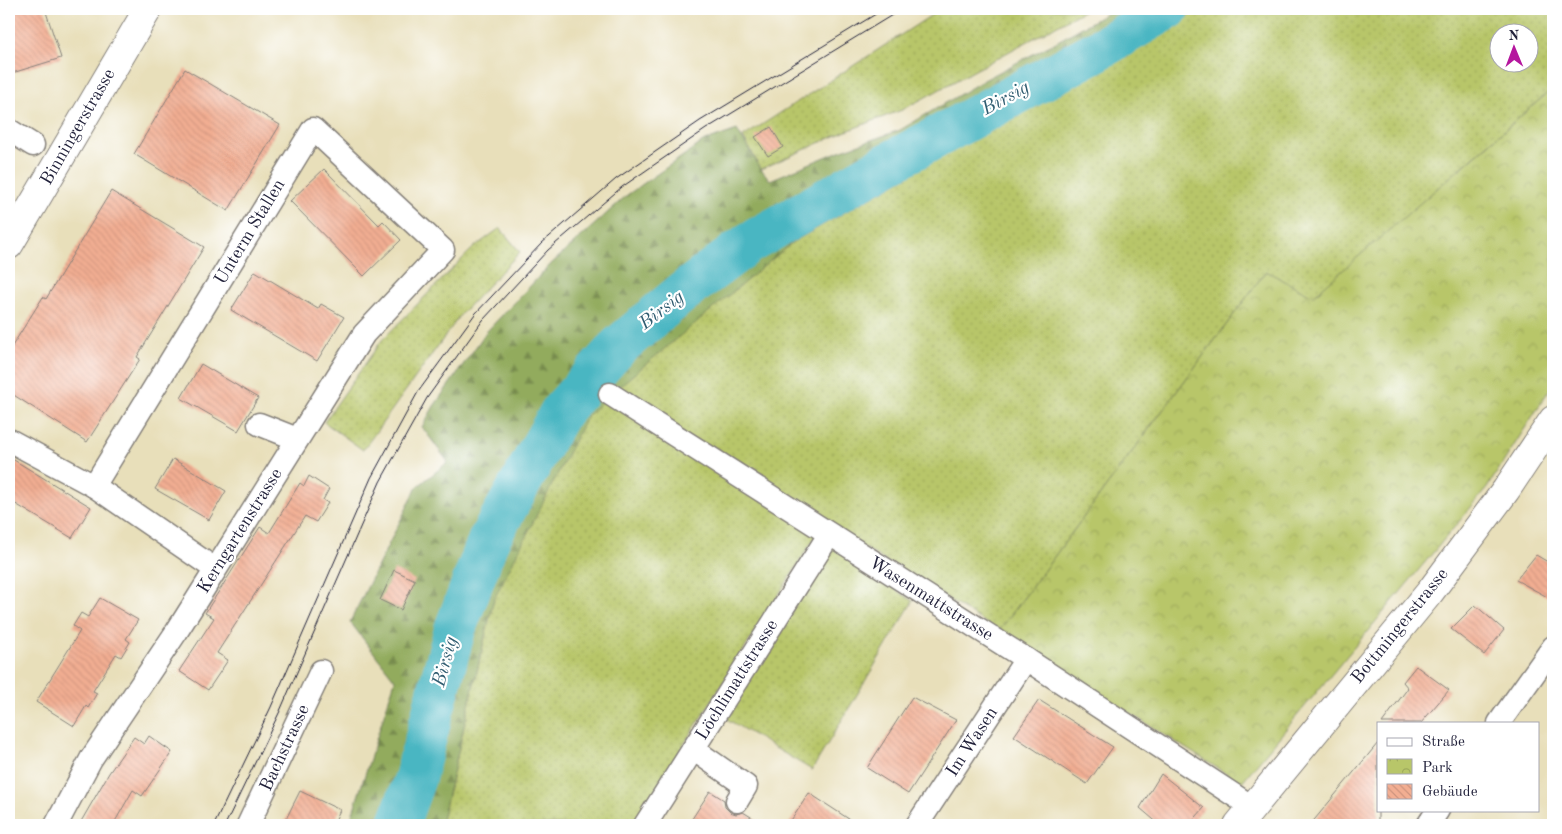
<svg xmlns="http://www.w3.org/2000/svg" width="1562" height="834" viewBox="0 0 1562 834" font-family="'Old Standard TT',serif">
  <defs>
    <pattern id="forest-firs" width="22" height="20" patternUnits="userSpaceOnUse" patternTransform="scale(1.25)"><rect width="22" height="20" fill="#92ab5d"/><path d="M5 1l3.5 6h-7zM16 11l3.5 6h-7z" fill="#778b4e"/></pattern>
    <pattern id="park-crowns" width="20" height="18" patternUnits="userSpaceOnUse" patternTransform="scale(1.25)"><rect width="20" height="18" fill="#b8c669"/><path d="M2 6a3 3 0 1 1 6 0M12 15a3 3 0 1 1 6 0" fill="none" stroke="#9eaa5c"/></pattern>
    <pattern id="garden-dots" width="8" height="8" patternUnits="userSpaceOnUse" patternTransform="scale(1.25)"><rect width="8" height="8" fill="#b8c669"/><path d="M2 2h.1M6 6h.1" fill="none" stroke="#9eaa5c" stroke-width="1.8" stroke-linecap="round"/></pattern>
    <pattern id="building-back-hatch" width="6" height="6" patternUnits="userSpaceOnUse" patternTransform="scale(1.25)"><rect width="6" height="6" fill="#f2ae92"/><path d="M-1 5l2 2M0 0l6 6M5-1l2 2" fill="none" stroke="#cf957f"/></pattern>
  </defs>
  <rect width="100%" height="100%" fill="#fff"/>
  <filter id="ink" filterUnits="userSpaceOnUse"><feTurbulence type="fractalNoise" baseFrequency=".02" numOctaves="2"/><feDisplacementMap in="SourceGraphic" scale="10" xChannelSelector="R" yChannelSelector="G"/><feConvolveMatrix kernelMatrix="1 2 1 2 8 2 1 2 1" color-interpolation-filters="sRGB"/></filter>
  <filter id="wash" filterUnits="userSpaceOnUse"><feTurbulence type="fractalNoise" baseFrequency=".0096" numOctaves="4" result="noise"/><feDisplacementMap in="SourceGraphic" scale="20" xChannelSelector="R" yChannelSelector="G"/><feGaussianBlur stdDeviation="1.12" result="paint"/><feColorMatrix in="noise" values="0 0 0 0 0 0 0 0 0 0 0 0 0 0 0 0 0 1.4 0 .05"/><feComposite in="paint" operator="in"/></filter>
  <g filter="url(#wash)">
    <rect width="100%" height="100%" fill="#e8dfba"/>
    <polygon fill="url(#forest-firs)" stroke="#5a664c" points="1114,9 1199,9 1042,98 494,599 441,825 349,825 395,680 350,622 417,487 448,462 422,427 434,406 487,331 551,264 627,195 703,142 737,130 761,169 770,180 842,150 900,130 984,80 1056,42"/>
    <polygon fill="url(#park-crowns)" stroke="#6d7452" points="1553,88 1553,384 1487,488 1241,783 999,631 1266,271 1460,169"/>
    <g fill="url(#garden-dots)" stroke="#6d7452" fill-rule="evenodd">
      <polygon points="941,9 1087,9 902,110 844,132 761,169 743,137"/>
      <path d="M1199 9H1553V88L1313 296 1266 271 999 631 824 523 633 825H441L494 599 587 416 610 394 793 242ZM1500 32H1530V62H1500Z"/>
      <polygon points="500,228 520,252 461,314 363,450 324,422 382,340 473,248"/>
      <polygon points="831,547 913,601 812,770 725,718"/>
    </g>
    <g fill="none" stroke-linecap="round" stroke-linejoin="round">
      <polyline stroke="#48b6c2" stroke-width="42" points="398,825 415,778 455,629 489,539 561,411 619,346 682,293 749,243 889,163 1098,50 1168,9"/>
    </g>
    <g id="blocks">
      <g fill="url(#building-back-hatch)">
        <polygon points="9,9 45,9 61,58 9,74"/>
        <polygon points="185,69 280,125 228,211 134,154"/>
        <polygon points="771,127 783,147 768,156 755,137"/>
        <polygon points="324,169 379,225 383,221 401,240 364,276 290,201"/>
        <polygon points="111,191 204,247 137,357 140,359 87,442 9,392 9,351 43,297 46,299"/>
        <polygon points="255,271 318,309 321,304 344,317 317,361 231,310"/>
        <polygon points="201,364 258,398 238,431 181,398"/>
        <polygon points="9,457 91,507 72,538 9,500"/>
        <polygon points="173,459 226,491 209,520 155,489"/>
        <polygon points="309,476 329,489 323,500 328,503 316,522 305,516 217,653 228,660 208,690 179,671 214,618 205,613 260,527 269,533 300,483 304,486"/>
        <polygon points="1536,555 1553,565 1553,600 1516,580"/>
        <polygon points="394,570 415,580 401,610 380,600"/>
        <polygon points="100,598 138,620 126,639 130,642 121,657 116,654 93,691 97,693 88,708 86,706 74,726 36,702 80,631 73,626 81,613 88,617"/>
        <polygon points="1475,605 1504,630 1484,655 1451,629"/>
        <polygon points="1416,666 1449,690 1421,723 1382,723 1408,688 1403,682"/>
        <polygon points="912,697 956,720 908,794 867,768"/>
        <polygon points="1039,700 1113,747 1087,784 1014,736"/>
        <polygon points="149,736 172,752 142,796 133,790 113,825 79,825 109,773 134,737 144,744"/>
        <polygon points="1378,743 1378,825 1310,825"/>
        <polygon points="1161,774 1204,808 1189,825 1160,825 1140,808"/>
        <polygon points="300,791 340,810 333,825 283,825"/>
        <polygon points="710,791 724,800 725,807 730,812 736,814 743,812 764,825 688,825"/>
        <polygon points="809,793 858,825 788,825"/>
      </g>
    </g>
  </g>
  <g filter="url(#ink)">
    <use href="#blocks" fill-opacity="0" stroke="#85807a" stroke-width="1"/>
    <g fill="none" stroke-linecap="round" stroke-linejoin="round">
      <defs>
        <g id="minor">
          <polyline points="9,130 33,145"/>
          <polyline points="610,394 1026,659 1252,807"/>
          <polyline points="259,424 297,439"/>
          <polyline points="9,440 94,486 215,569"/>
          <polyline points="1499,723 1553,647"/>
          <polyline points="693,749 746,786 737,801"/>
          <polyline points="56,825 91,759 177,631 364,334 443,250 313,129 94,486"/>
          <polyline points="248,825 321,671"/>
          <polyline points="645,825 829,535"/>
          <polyline points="917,825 1026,659"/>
          <polyline points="1428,825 1438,810"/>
        </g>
        <g id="major">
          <polyline points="9,245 148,9"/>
          <polyline points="1238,825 1430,592 1506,490 1553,420"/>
        </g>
      </defs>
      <use href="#minor" stroke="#85807a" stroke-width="25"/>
      <use href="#major" stroke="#85807a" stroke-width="30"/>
      <use href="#minor" stroke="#fff" stroke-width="22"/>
      <use href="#major" stroke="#fff" stroke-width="28"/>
      <g stroke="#22223b" stroke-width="1">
        <polyline points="214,825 271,707 371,478 418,392 475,314 542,243 616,179 700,121 884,9"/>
        <polyline points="225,825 280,711 380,482 427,398 483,320 548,250 622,187 706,129 902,9"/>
      </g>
    </g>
  </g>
  <g text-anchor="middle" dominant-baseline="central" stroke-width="4.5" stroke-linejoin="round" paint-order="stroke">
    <g font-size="18" fill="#22223b" stroke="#fff">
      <text transform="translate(78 127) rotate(-60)">Binningerstrasse</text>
      <text transform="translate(250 232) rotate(-59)">Unterm Stallen</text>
      <text transform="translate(240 531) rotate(-58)">Kerngartenstrasse</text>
      <text transform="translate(931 599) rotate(32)">Wasenmattstrasse</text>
      <text transform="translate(1400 626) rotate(-51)">Bottmingerstrasse</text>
      <text transform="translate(737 680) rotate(-58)">Löchlimattstrasse</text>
      <text transform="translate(972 742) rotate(-57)">Im Wasen</text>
      <text transform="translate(285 748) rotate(-65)">Bachstrasse</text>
    </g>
    <g font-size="19" font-style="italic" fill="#315d71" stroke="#fff">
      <text transform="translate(1006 99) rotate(-29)">Birsig</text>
      <text transform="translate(662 311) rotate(-38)">Birsig</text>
      <text transform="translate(446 662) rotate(-75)">Birsig</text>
    </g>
  </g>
  <rect width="1562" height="834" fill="none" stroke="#fff" stroke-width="30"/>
  <rect x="1377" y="722" width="162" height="90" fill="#ffffff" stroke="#a7a7b1"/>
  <rect x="1387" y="738" width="25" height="8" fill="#ffffff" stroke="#a7a7b1"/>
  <text x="1422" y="746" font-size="15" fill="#22223b">Straße</text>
  <rect x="1387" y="759" width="25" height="15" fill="url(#park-crowns)" stroke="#a7a7b1"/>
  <text x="1422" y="772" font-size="15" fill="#22223b">Park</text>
  <rect x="1387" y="784" width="25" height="15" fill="url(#building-back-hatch)" stroke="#a7a7b1"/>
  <text x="1422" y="796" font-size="15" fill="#22223b">Gebäude</text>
  <g transform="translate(1514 48) rotate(359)"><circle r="24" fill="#ffffff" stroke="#a7a7b1"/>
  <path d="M0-4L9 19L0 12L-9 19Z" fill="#b5179e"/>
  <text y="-8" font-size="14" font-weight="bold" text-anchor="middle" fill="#22223b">N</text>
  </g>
</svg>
